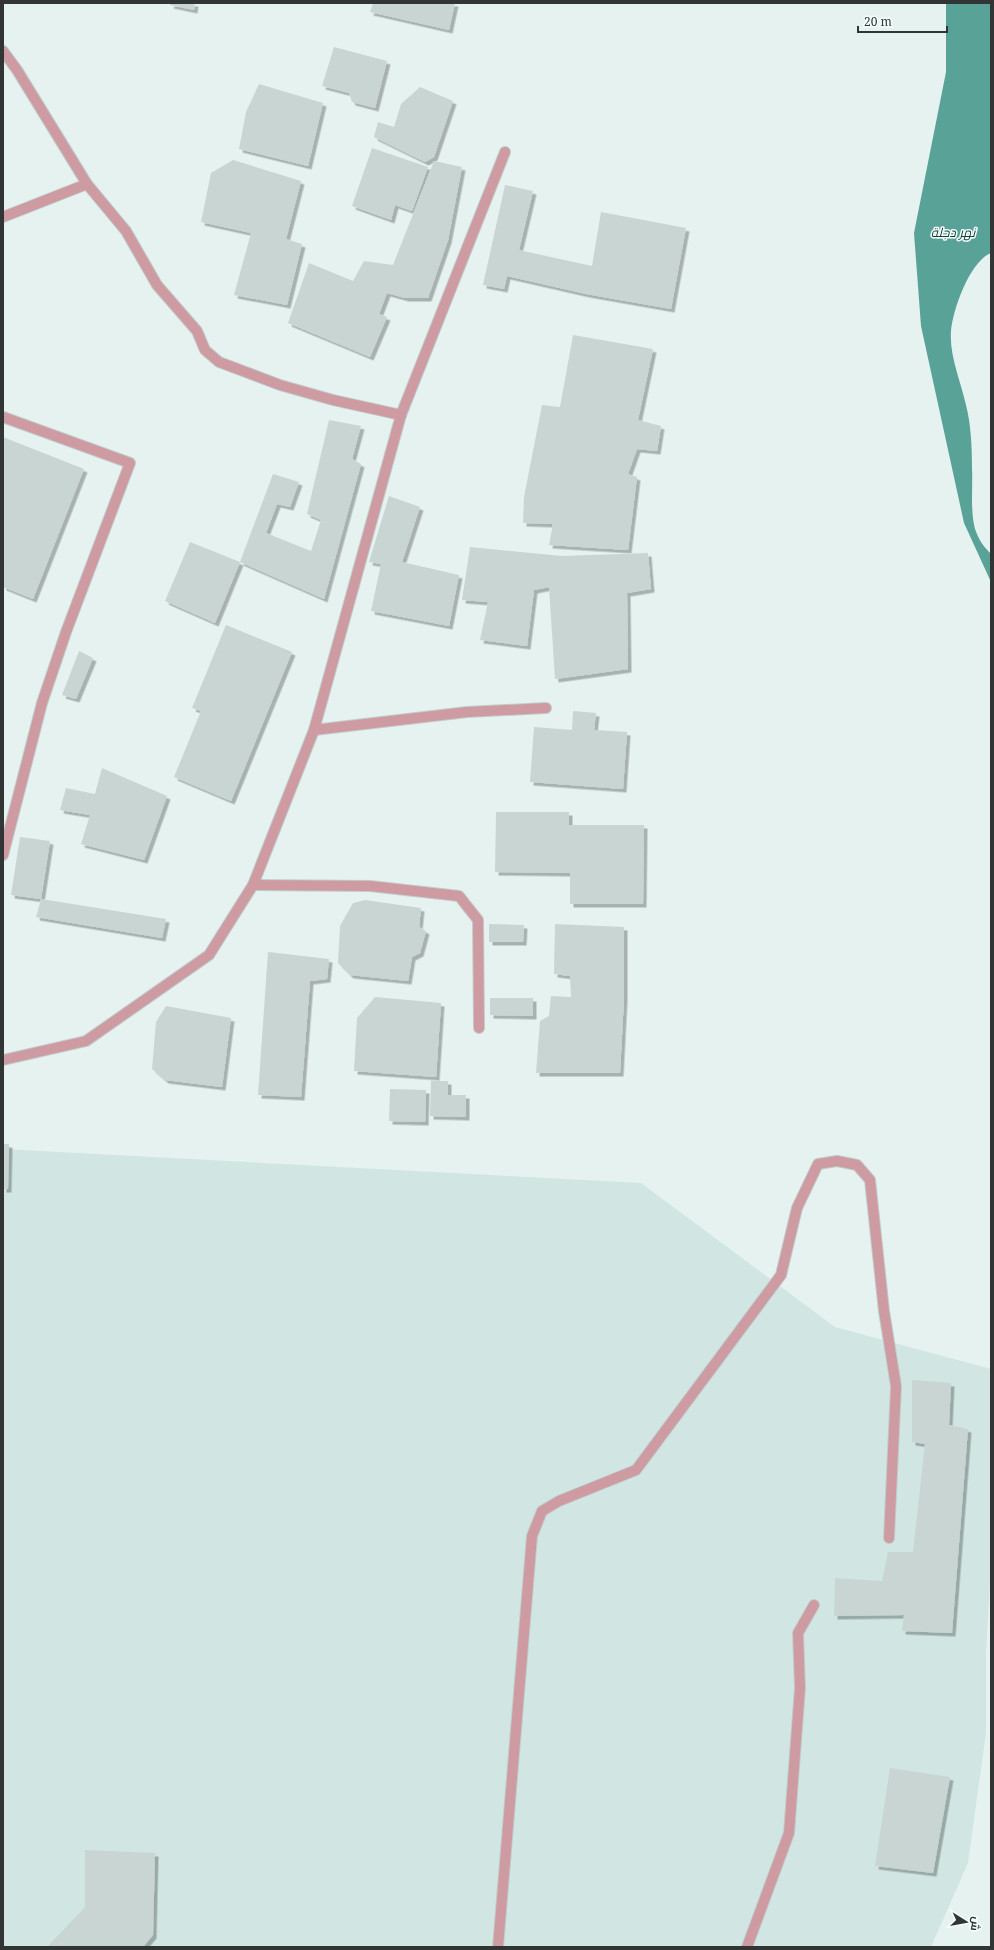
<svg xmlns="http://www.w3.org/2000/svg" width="994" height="1950" viewBox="0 0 994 1950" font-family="'Noto Serif',Cairo,serif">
  <defs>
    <filter id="shadow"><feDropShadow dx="3.5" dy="3.5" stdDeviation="0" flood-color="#0004"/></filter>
  </defs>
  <rect width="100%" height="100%" fill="#e5f2f0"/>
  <polygon fill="#d1e6e2" points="3,1149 641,1183 835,1327 991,1369 991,1565 986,1655 986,1733 968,1863 931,1947 3,1947"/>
  <path fill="#59a297" d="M946 3H991V253C970 261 953 309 951 331 949 355 961 382 966 405 971 425 972 447 972 468 973 488 970 509 975 529 979 540 983 546 991 554V582L964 523 921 326 914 233 946 72Z"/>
  <g fill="#c9d5d3" filter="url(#shadow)">
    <polygon points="171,3 195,3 194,10 170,5"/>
    <polygon points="373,3 455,3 449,30 370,12"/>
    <polygon points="334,47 387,61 375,108 352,102 349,93 322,86"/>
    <polygon points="259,84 323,103 308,166 239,149 246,112"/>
    <polygon points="420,87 453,101 434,157 425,162 374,137 378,122 394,127 401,104"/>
    <polygon points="372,148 428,167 412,211 395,205 391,220 352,206"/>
    <polygon points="233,160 301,181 286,239 302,244 287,305 234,295 251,233 201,222 211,173"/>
    <polygon points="434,161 462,167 448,240 428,298 405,298 387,293 379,314 387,317 370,357 288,323 309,263 353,281 364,261 393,265"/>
    <polygon points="505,185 533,191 519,250 592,266 601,212 686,228 671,309 586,294 507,276 504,289 483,285"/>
    <polygon points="573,335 653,349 638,420 661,426 657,451 637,449 628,474 637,477 628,550 549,545 553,524 523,523 524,497 542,405 560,407"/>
    <polygon points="329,420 361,426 352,459 361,464 324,599 240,562 273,474 299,482 290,507 277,504 266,533 311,551 321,520 307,514"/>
    <polygon points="3,437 84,469 33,599 3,587 4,474 3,473"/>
    <polygon points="389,496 420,507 402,562 459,575 449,626 371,611 381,564 369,562"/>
    <polygon points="190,542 240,562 215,623 165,601"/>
    <polygon points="470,547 562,556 648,553 651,589 627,593 628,669 555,679 549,587 534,590 527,646 480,640 488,602 462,600"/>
    <polygon points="226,625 292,652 231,801 174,777 201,711 192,708"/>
    <polygon points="79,651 93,658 76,699 62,695"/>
    <polygon points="573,711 596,713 594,730 627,732 623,789 530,782 534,727 572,730"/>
    <polygon points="102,768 167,796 144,860 81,844 90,815 60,810 66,788 95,794"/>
    <polygon points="496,812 569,812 569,825 644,825 643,904 570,904 570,873 495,872"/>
    <polygon points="20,837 50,841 41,899 11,895"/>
    <polygon points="41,899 166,919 162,938 36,917"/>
    <polygon points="365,900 421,908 419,927 426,931 420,953 412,957 408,981 350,975 338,963 340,926 353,903"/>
    <polygon points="489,924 524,925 523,942 489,942"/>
    <polygon points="555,924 624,927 624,998 620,1073 536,1073 540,1021 549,1016 551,996 571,997 570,976 554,974"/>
    <polygon points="268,952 329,959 327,979 310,981 301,1097 258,1095"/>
    <polygon points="375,997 441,1003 436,1077 354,1071 357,1018"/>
    <polygon points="490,998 533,998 533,1016 490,1015"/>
    <polygon points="166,1006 231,1018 222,1087 165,1080 152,1069 156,1022"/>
    <polygon points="431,1081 448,1081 448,1095 466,1095 466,1117 430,1116"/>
    <polygon points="390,1089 426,1090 425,1122 389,1121"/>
    <polygon points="3,1144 9,1144 8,1189 3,1189"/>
    <polygon points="912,1380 951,1383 949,1425 968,1429 952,1633 902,1631 904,1615 834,1616 835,1578 882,1581 888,1552 913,1552 925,1444 912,1442"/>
    <polygon points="890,1768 950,1777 933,1873 875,1866"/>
    <polygon points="85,1850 155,1853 153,1935 143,1947 47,1947 85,1907"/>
  </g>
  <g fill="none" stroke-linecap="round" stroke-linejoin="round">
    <defs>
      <g id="service">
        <polyline points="498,1947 532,1536 542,1511 559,1501 636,1470 781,1275 797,1208 818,1164 837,1161 857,1165 870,1180 884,1311 896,1386 889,1538"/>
        <polyline points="747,1947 789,1833 800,1688 798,1633 814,1605"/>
      </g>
      <g id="minor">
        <polyline points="3,51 17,70 87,184 126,231 157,285 197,331 205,350 219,362 280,385 333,400 401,415 314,730 253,885 209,955 86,1041 3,1060"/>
        <polyline points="3,217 87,184"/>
        <polyline points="401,415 505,152"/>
        <polyline points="3,417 130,463 66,632 42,703 3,855"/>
        <polyline points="314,730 467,712 546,708"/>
        <polyline points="253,885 370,886 459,896 478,920 479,1028"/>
      </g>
    </defs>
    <use href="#service" stroke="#c1cccb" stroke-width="12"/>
    <use href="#minor" stroke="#c1cccb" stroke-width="12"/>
    <use href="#service" stroke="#cd9ba1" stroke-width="10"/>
    <use href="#minor" stroke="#cd9ba1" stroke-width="10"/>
  </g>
  <g text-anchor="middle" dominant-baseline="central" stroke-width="3" stroke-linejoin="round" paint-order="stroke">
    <g font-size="13" font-style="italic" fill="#163a35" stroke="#f4fffd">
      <text x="953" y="232">نهر دجلة</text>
    </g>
  </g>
  <rect width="994" height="1950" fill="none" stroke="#313635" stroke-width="8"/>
  <g transform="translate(966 1922) rotate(101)" stroke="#f4fffd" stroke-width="3" paint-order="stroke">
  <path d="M0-3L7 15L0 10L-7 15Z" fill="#313635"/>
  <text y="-6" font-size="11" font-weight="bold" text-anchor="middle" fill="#313635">ش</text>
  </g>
  <path d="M858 26v6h89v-6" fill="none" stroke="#313635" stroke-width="2"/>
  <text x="864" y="26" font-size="12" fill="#313635" stroke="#f4fffd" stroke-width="3" paint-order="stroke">20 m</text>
</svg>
